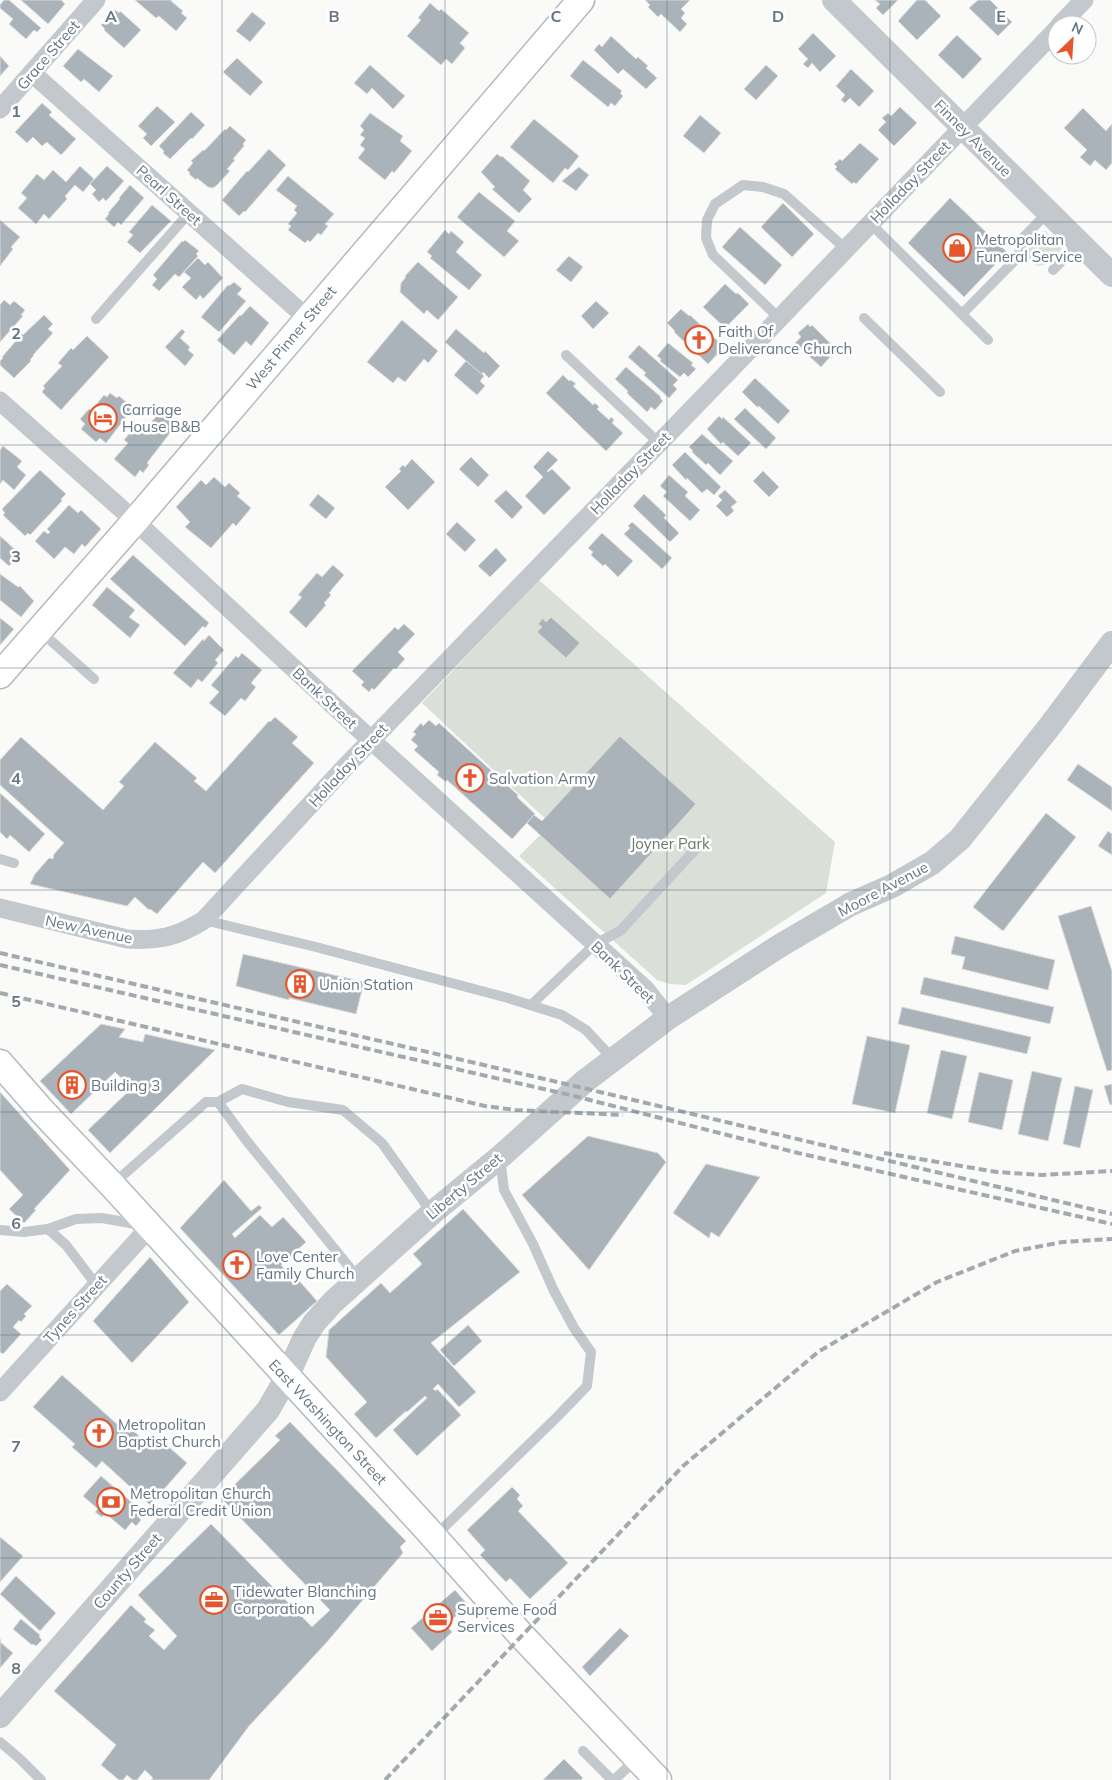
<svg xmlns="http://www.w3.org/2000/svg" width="1112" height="1780" viewBox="0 0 1112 1780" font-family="Mulish,sans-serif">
  <rect width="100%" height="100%" fill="#fafaf8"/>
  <g fill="#dadfd7">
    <path d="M1045 231 1062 247C1056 258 1050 265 1037 266L1026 257C1025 245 1034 235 1045 231Z"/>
    <polygon points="539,580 835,842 826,893 686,985 670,984 657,980 519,856 551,824 422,703"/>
  </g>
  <g fill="#aab3b9" stroke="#dcdcda">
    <polygon points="4,0 9,0 41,28 37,32 34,30 26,39 9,24 13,19 0,8 0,5"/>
    <polygon points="21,0 61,0 65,4 48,24"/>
    <polygon points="135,0 172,0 171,1 183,11 181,13 187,18 176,31 159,16 156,18"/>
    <polygon points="645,0 690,0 681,9 685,13 681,18 687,24 680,32 661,14 658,17 648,7 650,5"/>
    <polygon points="875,0 898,0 883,15 876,8 880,4"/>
    <polygon points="917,0 925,0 941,16 917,40 898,21"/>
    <polygon points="978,0 990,0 1012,22 998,36 969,8"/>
    <polygon points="430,3 439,11 441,9 469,33 460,43 465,48 452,64 446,59 441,65 407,36 421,20 418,18"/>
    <polygon points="115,10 119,13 120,11 141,30 124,48 104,30 105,29 101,25"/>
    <polygon points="252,12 266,23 250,42 236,31"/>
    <polygon points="813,33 836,56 820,72 812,63 808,68 803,64 808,59 798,49"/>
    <polygon points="957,35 982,59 963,79 938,55"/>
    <polygon points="611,36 636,59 638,57 648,66 646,68 657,78 646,89 623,69 618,74 594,50 599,44 602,47"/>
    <polygon points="78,49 113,76 99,92 84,79 81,82 63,66"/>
    <polygon points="0,56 9,66 0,76"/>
    <polygon points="237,58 263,82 250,96 223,72"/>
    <polygon points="583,60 622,91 620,93 623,96 615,106 611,103 608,107 570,76"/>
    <polygon points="370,65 405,96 393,109 372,88 367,94 354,83"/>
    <polygon points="766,65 778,76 756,100 744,89"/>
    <polygon points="851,69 874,91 859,107 850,98 845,103 841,100 845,95 836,86"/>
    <polygon points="42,103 52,112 49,115 76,139 61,155 47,142 42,146 33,137 27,143 15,132"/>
    <polygon points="157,106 175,122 151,146 143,138 147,134 138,126"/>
    <polygon points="900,107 917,123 894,146 878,130 886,122 882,118 888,113 891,116"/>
    <polygon points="1083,108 1106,131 1112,124 1112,163 1106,170 1095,160 1090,166 1080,157 1087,150 1064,128"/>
    <polygon points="191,112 205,125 192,139 191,138 170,159 163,153 164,151 159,146"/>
    <polygon points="370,113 403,136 400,141 412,151 394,173 392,171 385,180 358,158 365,149 360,145 365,138 360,135 364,130 360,126"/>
    <polygon points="700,115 721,133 704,153 683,136"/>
    <polygon points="534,119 579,156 568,170 565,168 553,183 510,147"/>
    <polygon points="230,126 246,140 243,144 244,146 233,159 235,160 227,169 230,171 217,185 213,188 208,187 197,178 196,180 189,174 190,173 187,170 193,163 191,161 203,150 204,151 225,129 226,130"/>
    <polygon points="860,143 879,159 856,184 854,182 852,184 835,169 837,167 834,164 840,159 842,161"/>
    <polygon points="269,149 286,165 245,212 244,211 239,216 222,200 247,171 248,172"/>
    <polygon points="497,154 501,157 502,156 530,181 523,190 532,199 519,213 492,189 495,187 481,172"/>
    <polygon points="80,166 94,179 83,192 75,185 65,196 67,199 49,219 44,214 36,224 18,208 27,198 21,193 37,174 44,180 53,170 66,182"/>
    <polygon points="107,166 124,181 106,201 103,198 99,202 92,194 96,190 90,184"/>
    <polygon points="579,167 589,175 576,191 562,181"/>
    <polygon points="288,176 334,214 325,224 328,226 321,235 318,233 310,242 308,240 305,243 288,230 291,226 288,224 297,213 294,210 297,206 276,190"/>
    <polygon points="130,185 144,198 121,225 118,222 114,227 105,219 109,214 108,213 120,199 119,198"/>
    <polygon points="479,192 515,221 507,231 519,241 504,257 457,217"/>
    <polygon points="950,198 1007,252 964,297 908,243"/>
    <polygon points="783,203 814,234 792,257 761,227"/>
    <polygon points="152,205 171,221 140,253 127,242 133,235 129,232"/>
    <polygon points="0,220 20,237 11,247 13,249 0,266"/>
    <polygon points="740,227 782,265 765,285 722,247"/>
    <polygon points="445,230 449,234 451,231 464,242 456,252 482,275 469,290 430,258 432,256 427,252"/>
    <polygon points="185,240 199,251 196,254 198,256 179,277 175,274 159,291 152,285 157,279 153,275 182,241 183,242"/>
    <polygon points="569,256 583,267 571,282 556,270"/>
    <polygon points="198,258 205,265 208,262 223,278 203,299 200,295 196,300 182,287 191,278 184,272"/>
    <polygon points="418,262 458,297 438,320 427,310 424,314 400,292 401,283 406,277 405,276"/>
    <polygon points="234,282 242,289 237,294 246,301 219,332 201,317 228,285 229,286"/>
    <polygon points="725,284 736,294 738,293 749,304 725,328 703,307"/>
    <polygon points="4,300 10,305 14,301 25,310 21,315 23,316 0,342 0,305"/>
    <polygon points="596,301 609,313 593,329 581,316"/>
    <polygon points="250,306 269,323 251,346 246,341 234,355 217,340 240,315 241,316"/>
    <polygon points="681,309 689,316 690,315 724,347 708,364 674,332 675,331 667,323"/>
    <polygon points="44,315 53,324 48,329 53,333 33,355 34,355 30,360 31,361 14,378 0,365 0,361 3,358 2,357 22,334 23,335"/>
    <polygon points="402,320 438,351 428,363 424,359 405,382 398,377 393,383 367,362"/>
    <polygon points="808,324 810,327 812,325 835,348 828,355 830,357 821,367 795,343 801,337 798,333"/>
    <polygon points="182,329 185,332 180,338 190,347 188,350 194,355 185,366 165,347"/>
    <polygon points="456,329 484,353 485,351 500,366 489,378 483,372 482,375 445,342"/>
    <polygon points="87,336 109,357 61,410 42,392 45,388 43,386 62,366 58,363 71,348 73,350"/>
    <polygon points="668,343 693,363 691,365 696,369 688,377 684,373 680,377 660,361 661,359 657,356"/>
    <polygon points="639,345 678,380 673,385 677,389 669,398 644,375 646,373 628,357"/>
    <polygon points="466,361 484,376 480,381 485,386 477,395 454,375"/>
    <polygon points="626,367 661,397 660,398 663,401 655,410 651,407 647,412 627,393 628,391 615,379"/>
    <polygon points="563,375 569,381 571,380 576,384 573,386 593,405 595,403 599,407 597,409 609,420 611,417 614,420 612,423 623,433 606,451 546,393"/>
    <polygon points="755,378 790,411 778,424 759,406 757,407 742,392"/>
    <polygon points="110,393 117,398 119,396 133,408 106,443 100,438 96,442 81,429 85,424 80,419 89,409 98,417 103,411 96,405 104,395 107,397"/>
    <polygon points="745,408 776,438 766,449 734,419"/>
    <polygon points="160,412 176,425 147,463 149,465 143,473 140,470 135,477 114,459 128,443 124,440 136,426 140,424 142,425 145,422 149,425"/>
    <polygon points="719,416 722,419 723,417 751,443 738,456 723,442 721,444 707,429"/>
    <polygon points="702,434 733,461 720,475 708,463 706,465 692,452 693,451 689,447"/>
    <polygon points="3,446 22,461 17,467 26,475 14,490 3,480 0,484 0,450"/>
    <polygon points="548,451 558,460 547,471 548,472 552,469 571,488 544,515 525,496 543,477 533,467"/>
    <polygon points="685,452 721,487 714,495 707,489 702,493 687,478 686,480 672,465"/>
    <polygon points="471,457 489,475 478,487 459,469"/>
    <polygon points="412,459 435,482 408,510 385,487 401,471 399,469 403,465 405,467"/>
    <polygon points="40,470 66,494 61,499 62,501 30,535 28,533 25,536 3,515 5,513 2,509"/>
    <polygon points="763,471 779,487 769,497 753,481"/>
    <polygon points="669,475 688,492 685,496 700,510 690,521 663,496 667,492 660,486"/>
    <polygon points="214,477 225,487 229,483 240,493 237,496 251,508 236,526 233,523 211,548 185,527 190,522 176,507 201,480 206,485"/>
    <polygon points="506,490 523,507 512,519 494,501"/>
    <polygon points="725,490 737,502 731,507 734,511 727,517 716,506 722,500 718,496"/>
    <polygon points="318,494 335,508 326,519 309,505"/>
    <polygon points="644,494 666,515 664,518 679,533 670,542 633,506"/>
    <polygon points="69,505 78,513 81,510 101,529 85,547 82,544 74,554 65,547 54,559 35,541 44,531 48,534 50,532 47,529"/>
    <polygon points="457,522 476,540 465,552 446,534"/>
    <polygon points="632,522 672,558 662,569 624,534 630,528 628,526"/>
    <polygon points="602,533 633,561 618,577 605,564 603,566 591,555 593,552 588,548"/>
    <polygon points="0,536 20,554 9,566 0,558"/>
    <polygon points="496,548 507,560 490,577 478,566"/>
    <polygon points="133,555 209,623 205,628 203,626 185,646 110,579"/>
    <polygon points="333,565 344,575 333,588 329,593 331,595 324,603 326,605 306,628 289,612 302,597 298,595 317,573 322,577"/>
    <polygon points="0,574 18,587 20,586 34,601 21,617 0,600"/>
    <polygon points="107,587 135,610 129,617 140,625 130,638 92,605"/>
    <polygon points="551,617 580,643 566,658 537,632 542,627 538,624 543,618 546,622"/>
    <polygon points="0,618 14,629 0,645"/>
    <polygon points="404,624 415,634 398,652 405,659 396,669 394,668 374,690 372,688 369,692 361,685 364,682 352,671 395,627 398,630"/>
    <polygon points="209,635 224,650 215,660 218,663 202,682 198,679 191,688 173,673 203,639 204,641"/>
    <polygon points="242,653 262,670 251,683 256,687 245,701 241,698 225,716 209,703 219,692 211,685 236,656 238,658"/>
    <polygon points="275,717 298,737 292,743 314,763 215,873 203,862 157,914 150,909 149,910 135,897 127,906 30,884 35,874 49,858 53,859 54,854 64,843 0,785 0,760 21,737 103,810 124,786 119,782 155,742 197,778 194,781 206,791 269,721 270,722"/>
    <polygon points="429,720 436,726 439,723 518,795 517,797 535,814 512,839 447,780 446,782 437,775 439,772 414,750 418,746 411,740 416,734 413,732 421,723 423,726"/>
    <polygon points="620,736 696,804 610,899 527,823 534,815 542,821"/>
    <polygon points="1078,764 1112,787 1112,811 1067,780"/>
    <polygon points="0,793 45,834 29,852 10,835 7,839 0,832"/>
    <polygon points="1046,813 1076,837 1003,931 973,907"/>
    <polygon points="1108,831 1112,834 1112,855 1098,846"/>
    <polygon points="1091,906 1112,971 1112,1070 1107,1071 1058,916"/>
    <polygon points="955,936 1055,960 1048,990 962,969 965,957 951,954"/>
    <polygon points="243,954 364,982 356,1014 289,998 289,1000 236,986"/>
    <polygon points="924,977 1054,1007 1050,1024 920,994"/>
    <polygon points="902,1007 1031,1037 1027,1054 898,1024"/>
    <polygon points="101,1024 125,1029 119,1037 143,1042 145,1034 215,1050 110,1153 88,1130 132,1088 115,1072 71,1114 40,1081"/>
    <polygon points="867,1036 910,1045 895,1113 852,1104"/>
    <polygon points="941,1050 967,1056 952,1119 927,1113"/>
    <polygon points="1032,1071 1062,1078 1048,1141 1018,1134"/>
    <polygon points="979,1072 1013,1080 1002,1130 968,1122"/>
    <polygon points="1112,1084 1112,1104 1110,1105 1104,1086"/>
    <polygon points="1075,1086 1093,1090 1080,1148 1063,1144"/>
    <polygon points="0,1092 70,1170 34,1209 36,1210 24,1223 9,1209 23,1195 0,1170"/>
    <polygon points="588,1136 658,1153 666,1162 589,1270 522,1195"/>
    <polygon points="706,1164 760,1177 719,1237 711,1232 709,1238 673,1213"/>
    <polygon points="224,1180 251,1211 259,1205 262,1208 232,1234 235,1238 260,1215 272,1227 283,1217 306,1242 281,1265 291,1277 294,1275 317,1301 279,1335 180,1228"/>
    <polygon points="463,1209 520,1272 431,1343 476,1392 459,1407 438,1384 433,1389 436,1391 437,1389 461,1415 417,1456 393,1430 427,1398 425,1396 407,1412 406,1411 376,1438 354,1414 367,1402 326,1357 329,1330 381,1283 390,1293 422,1264 413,1254"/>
    <polygon points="150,1257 189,1302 132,1363 93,1321"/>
    <polygon points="7,1284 32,1306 24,1314 26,1316 21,1322 19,1320 13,1327 21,1334 3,1354 0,1352 0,1291"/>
    <polygon points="468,1325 482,1341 454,1366 440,1350"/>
    <polygon points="62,1375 118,1425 122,1420 154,1450 162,1441 187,1463 150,1505 102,1461 96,1468 72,1447 75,1444 33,1407"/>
    <polygon points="290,1422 406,1541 400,1547 403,1553 326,1643 249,1726 209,1780 151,1780 153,1778 145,1770 137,1780 133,1780 127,1775 123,1780 119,1780 101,1765 116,1745 54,1691 131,1605 146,1619 144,1622 155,1630 149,1636 164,1650 177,1636 138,1595 211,1524 312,1627 330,1610 221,1498 280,1440 275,1436"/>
    <polygon points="101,1476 142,1511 137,1516 141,1520 136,1526 132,1522 125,1530 105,1513 102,1517 95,1512 98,1509 83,1496"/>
    <polygon points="512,1487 520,1495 517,1499 523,1506 518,1511 568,1563 530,1599 510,1578 506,1582 480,1555 485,1550 467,1530"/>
    <polygon points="0,1537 23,1556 0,1582"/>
    <polygon points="16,1576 56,1613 40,1631 0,1594"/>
    <polygon points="455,1590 468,1605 446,1625 452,1632 432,1651 411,1628"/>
    <polygon points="21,1619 40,1635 39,1637 42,1640 36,1646 33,1644 32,1645 13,1629"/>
    <polygon points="620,1628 629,1636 590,1676 582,1667"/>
    <polygon points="0,1639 1,1640 0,1642 13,1653 0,1668"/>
    <polygon points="564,1759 583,1778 581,1780 543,1780"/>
  </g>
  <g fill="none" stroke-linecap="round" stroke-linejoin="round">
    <defs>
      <g id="secondary">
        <polyline points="0,675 135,521 581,0"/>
        <polyline points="0,1063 42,1111 112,1185 425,1527 521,1635 658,1780"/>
      </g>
    </defs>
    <use href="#secondary" stroke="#b3babf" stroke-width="29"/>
    <g stroke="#c3c8cc" stroke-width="10">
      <polyline points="870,223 988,340"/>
      <polyline points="1053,270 1079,243"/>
      <polyline points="962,314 1018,257 1023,238 1048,212"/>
      <polyline points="779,318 713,255 706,238 707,220 715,204 743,185 763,187 784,194 846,249"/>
      <polyline points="864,318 940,392"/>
      <polyline points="96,319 189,213"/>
      <polyline points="566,355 659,443"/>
      <polyline points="40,631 94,679"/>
      <polyline points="0,859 14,863"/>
      <polyline points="204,920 316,947 508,998 562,1015 586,1030 613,1059"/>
      <polyline points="531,1005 595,944 620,931 705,839"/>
      <polyline points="218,1102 246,1140 359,1279"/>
      <polyline points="113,1184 206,1102 218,1102 242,1089 288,1102 343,1110 382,1143 432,1213"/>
      <polyline points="48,1229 66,1245 97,1286"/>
      <polyline points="0,1230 24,1232 48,1229 76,1219 102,1218 141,1225"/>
      <polyline points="434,1537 556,1418 587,1386 591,1352 574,1328 554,1291 533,1244 504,1190 500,1158"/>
      <polyline points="0,1742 20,1759 41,1780"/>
      <polyline points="583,1751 612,1780"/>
      <polyline points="614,1780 637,1759"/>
    </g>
    <g stroke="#c3c8cc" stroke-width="19">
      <polyline points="1060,25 1084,0"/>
      <polyline points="32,73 307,318"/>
      <polyline points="0,109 96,0"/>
      <polyline points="0,401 135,521 371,740 645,989 668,1018"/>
      <path d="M0 908 127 939C159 941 177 937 204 920L346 766 728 372 1057 29"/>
      <polyline points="0,1392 150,1227"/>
    </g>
    <g stroke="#c3c8cc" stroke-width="24">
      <polyline points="834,0 1112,275"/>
      <polyline points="0,1716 268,1410 287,1377 304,1339 314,1323 333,1302 432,1213 500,1157 585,1081 668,1018 781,945 851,904 892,886 932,863 960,839 1050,726 1112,643"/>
    </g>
    <use href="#secondary" stroke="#fff" stroke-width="26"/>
    <g stroke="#a2aab0" stroke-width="4" stroke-dasharray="8 4" stroke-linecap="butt">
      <polyline points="0,953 579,1087 1112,1214"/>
      <polyline points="0,965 570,1095 798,1153 1112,1224"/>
      <polyline points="0,993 485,1106 515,1110 623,1115"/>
      <polyline points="884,1153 997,1172 1042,1175 1112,1171"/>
      <polyline points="385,1780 683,1466 818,1352 937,1282 1015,1251 1063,1242 1112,1239"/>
    </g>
  </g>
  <path fill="none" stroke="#657683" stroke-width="1" stroke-opacity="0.55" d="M222 0V1780M445 0V1780M667 0V1780M890 0V1780M0 222H1112M0 445H1112M0 668H1112M0 890H1112M0 1112H1112M0 1335H1112M0 1558H1112"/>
  <defs>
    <symbol id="shop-ring" viewBox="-11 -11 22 22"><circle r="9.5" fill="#fff" stroke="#e4572e" stroke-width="1.5"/><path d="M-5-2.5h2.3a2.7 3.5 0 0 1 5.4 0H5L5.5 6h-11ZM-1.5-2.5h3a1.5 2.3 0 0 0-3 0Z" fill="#e4572e"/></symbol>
    <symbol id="church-ring" viewBox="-11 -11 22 22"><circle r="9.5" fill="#fff" stroke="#e4572e" stroke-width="1.5"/><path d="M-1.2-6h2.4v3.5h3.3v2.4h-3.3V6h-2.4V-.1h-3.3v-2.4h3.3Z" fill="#e4572e"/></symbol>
    <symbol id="hotel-ring" viewBox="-11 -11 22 22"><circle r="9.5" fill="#fff" stroke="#e4572e" stroke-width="1.5"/><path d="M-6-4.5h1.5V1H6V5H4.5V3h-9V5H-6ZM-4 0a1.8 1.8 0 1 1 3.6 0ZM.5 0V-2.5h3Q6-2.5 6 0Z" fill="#e4572e"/></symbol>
    <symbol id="building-ring" viewBox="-11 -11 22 22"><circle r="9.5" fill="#fff" stroke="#e4572e" stroke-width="1.5"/><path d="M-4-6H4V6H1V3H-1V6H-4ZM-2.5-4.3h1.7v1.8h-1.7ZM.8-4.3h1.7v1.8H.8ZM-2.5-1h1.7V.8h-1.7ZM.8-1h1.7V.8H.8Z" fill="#e4572e"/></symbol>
    <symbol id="bank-ring" viewBox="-11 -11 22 22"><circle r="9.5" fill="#fff" stroke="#e4572e" stroke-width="1.5"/><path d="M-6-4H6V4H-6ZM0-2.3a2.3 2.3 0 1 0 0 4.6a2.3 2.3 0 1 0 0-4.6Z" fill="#e4572e"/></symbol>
    <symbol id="office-ring" viewBox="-11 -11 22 22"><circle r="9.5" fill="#fff" stroke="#e4572e" stroke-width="1.5"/><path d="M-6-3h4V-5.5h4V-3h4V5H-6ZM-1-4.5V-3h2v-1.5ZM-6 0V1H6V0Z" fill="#e4572e"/></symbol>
  </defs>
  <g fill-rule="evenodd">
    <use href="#shop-ring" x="941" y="232" width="32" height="32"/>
    <use href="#church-ring" x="683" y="324" width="32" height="32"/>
    <use href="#hotel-ring" x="87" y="402" width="32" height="32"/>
    <use href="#church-ring" x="454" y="762" width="32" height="32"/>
    <use href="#building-ring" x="284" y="968" width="32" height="32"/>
    <use href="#building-ring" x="56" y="1069" width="32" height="32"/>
    <use href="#church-ring" x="221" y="1249" width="32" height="32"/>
    <use href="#church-ring" x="83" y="1417" width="32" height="32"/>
    <use href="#bank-ring" x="95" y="1486" width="32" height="32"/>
    <use href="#office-ring" x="198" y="1584" width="32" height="32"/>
    <use href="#office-ring" x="422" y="1602" width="32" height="32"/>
  </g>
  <g text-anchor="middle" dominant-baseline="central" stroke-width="5" stroke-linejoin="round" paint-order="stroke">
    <g font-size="15" fill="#657683" stroke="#fff">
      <text transform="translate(48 55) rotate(-49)">Grace Street</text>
      <text transform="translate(973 138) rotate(45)">Finney Avenue</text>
      <text transform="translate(910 182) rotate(-46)">Holladay Street</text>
      <text transform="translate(169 195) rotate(42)">Pearl Street</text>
      <text transform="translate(291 338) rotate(-50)">West Pinner Street</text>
      <text transform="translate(630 473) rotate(-46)">Holladay Street</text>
      <text transform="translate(325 698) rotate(43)">Bank Street</text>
      <text transform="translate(348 765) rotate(-47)">Holladay Street</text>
      <text transform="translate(883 889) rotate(-28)">Moore Avenue</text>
      <text transform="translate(89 929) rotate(12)">New Avenue</text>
      <text transform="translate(623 972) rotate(44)">Bank Street</text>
      <text transform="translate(464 1186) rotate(-40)">Liberty Street</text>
      <text transform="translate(75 1309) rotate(-48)">Tynes Street</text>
      <text transform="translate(328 1422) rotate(47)">East Washington Street</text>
      <text transform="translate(127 1571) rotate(-49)">County Street</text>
    </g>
    <g font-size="15" fill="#657683" stroke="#fff" text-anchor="start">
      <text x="976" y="239">Metropolitan<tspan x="976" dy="17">Funeral Service</tspan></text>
      <text x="718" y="331">Faith Of<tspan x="718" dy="17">Deliverance Church</tspan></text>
      <text x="122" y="409">Carriage<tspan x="122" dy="17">House B&amp;B</tspan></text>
      <text x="489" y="778">Salvation Army</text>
      <text x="319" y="984">Union Station</text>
      <text x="91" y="1085">Building 3</text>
      <text x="256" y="1256">Love Center<tspan x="256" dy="17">Family Church</tspan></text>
      <text x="118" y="1424">Metropolitan<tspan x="118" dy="17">Baptist Church</tspan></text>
      <text x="130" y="1493">Metropolitan Church<tspan x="130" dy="17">Federal Credit Union</tspan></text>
      <text x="233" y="1591">Tidewater Blanching<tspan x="233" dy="17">Corporation</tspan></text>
      <text x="457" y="1609">Supreme Food<tspan x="457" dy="17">Services</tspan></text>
    </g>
    <g font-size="15" fill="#687a64" stroke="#fff">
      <text x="670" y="843">Joyner Park</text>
    </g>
  </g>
  <g font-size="16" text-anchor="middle" font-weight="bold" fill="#657683" stroke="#fff" stroke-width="5" stroke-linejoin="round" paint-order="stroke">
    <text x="111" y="22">A</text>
    <text x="334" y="22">B</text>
    <text x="556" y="22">C</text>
    <text x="778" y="22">D</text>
    <text x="1001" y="22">E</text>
    <text x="16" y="117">1</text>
    <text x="16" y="339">2</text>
    <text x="16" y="562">3</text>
    <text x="16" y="784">4</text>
    <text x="16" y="1007">5</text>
    <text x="16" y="1229">6</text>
    <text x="16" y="1452">7</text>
    <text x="16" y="1674">8</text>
  </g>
  <g transform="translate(1072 40) rotate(25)"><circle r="24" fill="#ffffff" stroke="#c1c8cd"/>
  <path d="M0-4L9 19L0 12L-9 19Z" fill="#e4572e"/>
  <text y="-8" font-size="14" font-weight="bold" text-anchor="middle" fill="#657683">N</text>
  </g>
</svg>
